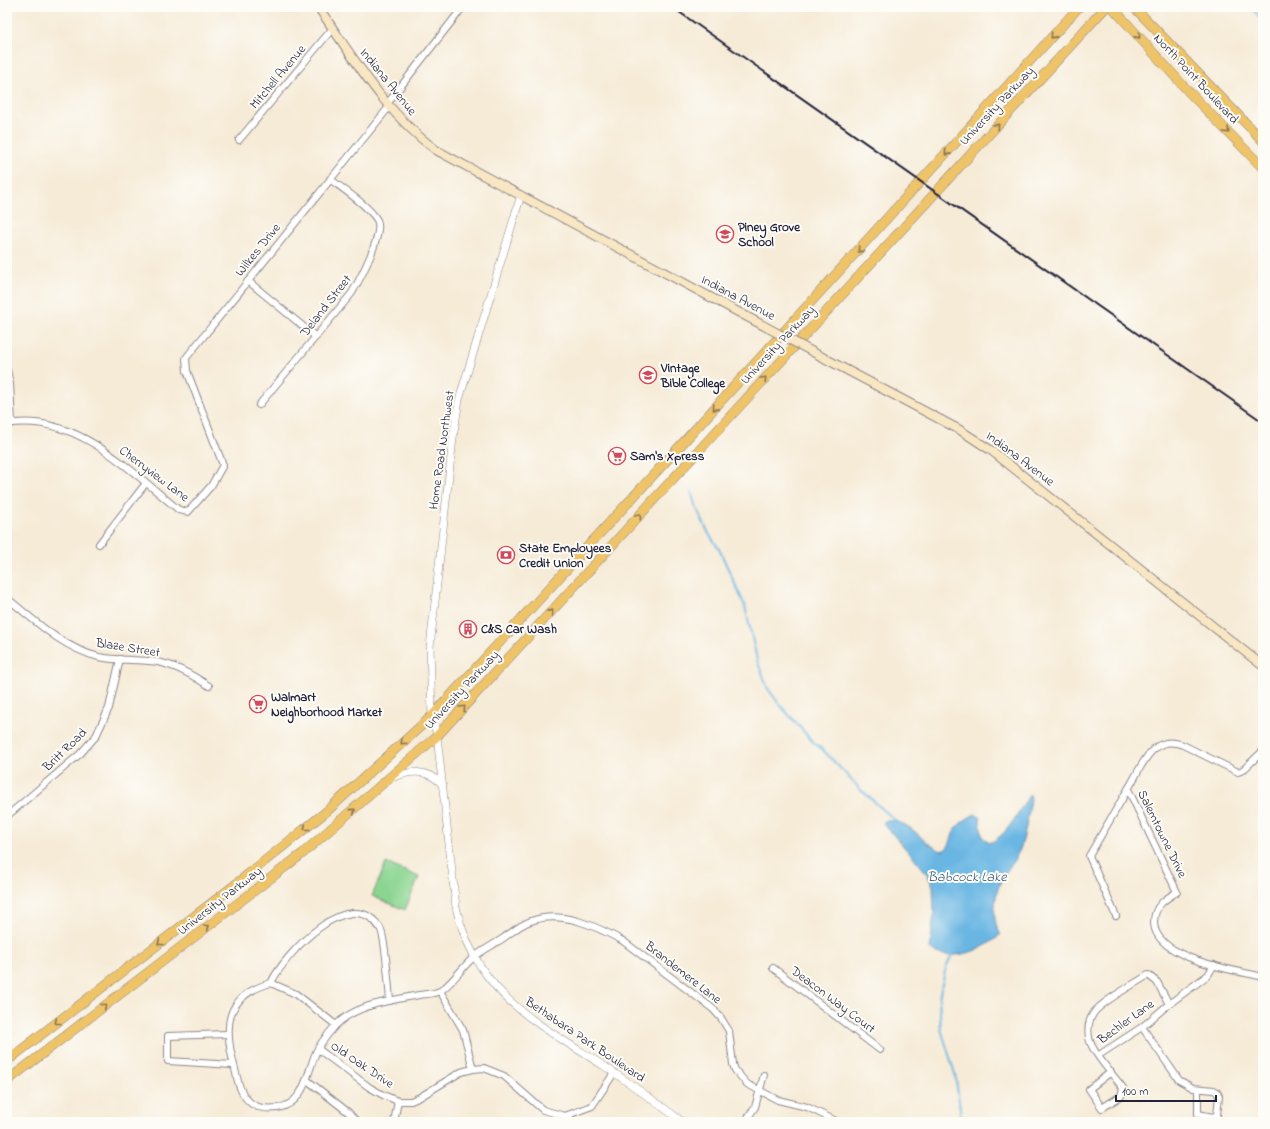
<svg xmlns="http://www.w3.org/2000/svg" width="1270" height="1129" viewBox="0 0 1270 1129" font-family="'Indie Flower',sans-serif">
  <rect width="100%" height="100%" fill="#fdfcf7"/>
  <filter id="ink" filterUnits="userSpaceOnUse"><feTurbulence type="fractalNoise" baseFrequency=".025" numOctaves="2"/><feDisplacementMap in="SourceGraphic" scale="8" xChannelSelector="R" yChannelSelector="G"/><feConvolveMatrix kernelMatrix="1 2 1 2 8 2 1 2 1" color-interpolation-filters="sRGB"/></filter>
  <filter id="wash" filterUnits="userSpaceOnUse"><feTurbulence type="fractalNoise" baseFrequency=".012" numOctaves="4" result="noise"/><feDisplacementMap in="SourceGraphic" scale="16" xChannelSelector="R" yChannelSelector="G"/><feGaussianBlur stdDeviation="0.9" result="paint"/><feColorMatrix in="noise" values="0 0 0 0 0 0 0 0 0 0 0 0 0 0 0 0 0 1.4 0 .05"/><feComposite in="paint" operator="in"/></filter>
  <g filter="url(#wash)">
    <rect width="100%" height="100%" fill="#f6ebd7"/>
    <polygon fill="#8bd591" stroke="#567c66" points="386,863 419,877 405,910 372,896"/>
    <path fill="#69b6e3" stroke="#466c8f" d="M1030 794 1031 799C1028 814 1026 832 1021 847 1016 859 1008 868 1002 879 995 892 990 922 1001 934 985 950 953 962 932 951L930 949 934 912 933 886 926 872 883 823 885 821C911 818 920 843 942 851 952 848 950 835 957 827 962 821 968 818 975 814L980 818 982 836 989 843C1007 837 1019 810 1030 794Z"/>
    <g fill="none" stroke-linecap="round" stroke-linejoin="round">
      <g stroke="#69b6e3" stroke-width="2">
        <polyline points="1252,7 1263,23"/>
        <polyline points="691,491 695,505 709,534 719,549 745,606 757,660 768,689 780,705 813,742 823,750 860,789 896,821"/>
        <polyline points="953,953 946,967 939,998 941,1029 955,1074 962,1122"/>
      </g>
    </g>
  </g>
  <g filter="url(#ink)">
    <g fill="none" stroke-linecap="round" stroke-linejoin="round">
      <defs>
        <g id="minor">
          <polyline points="387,104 463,7"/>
          <polyline points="239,140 333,28"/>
          <polyline points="248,281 316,337"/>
          <polyline points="7,370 10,384 12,423"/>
          <path d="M259 405 352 293C360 279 384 234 377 220 369 206 343 189 330 179"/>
          <path d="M7 424C76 412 130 471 179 510L188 512 211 486 223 465 187 371 186 358 389 107"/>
          <polyline points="99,544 146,483"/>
          <path d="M7 598C35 621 63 648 99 657 118 661 138 659 157 662 176 665 194 676 209 686"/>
          <path d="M1263 751 1243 770 1238 772 1183 745C1151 733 1142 767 1128 789L1177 892C1165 899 1154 906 1154 922 1154 959 1235 970 1263 977"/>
          <polyline points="7,816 80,754 96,736 109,708 120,659"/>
          <polyline points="1116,916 1089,856 1128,789"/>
          <polyline points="773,968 880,1050"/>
          <path d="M271 983C285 954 351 882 380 928 385 935 389 988 390 1001"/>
          <polyline points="440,991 463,1030 473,1069"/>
          <path d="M336 1025 296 994 271 983C224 996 223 1027 235 1069 238 1082 240 1095 252 1104 259 1109 268 1109 278 1108 307 1103 307 1069 318 1048 323 1040 329 1033 335 1026 356 1004 390 1001 419 995 425 994 434 994 440 991 450 986 464 965 474 957 483 950 493 945 502 939 511 933 521 924 531 921 562 910 596 926 623 941L713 1009 721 1018 729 1031 733 1064 735 1070 747 1084 778 1100 807 1107 838 1122"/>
          <polyline points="1142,1027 1179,1080 1193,1088 1214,1090 1217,1092 1219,1096 1217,1115 1213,1117 1198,1114 1198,1089"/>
          <polyline points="228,1034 168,1036 168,1061 233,1065"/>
          <polyline points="318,1049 369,1087 383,1095 398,1101 411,1101 420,1097 461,1072 473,1069 484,1068 504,1076 543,1110 565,1116 592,1106 614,1073"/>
          <polyline points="1099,1055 1142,1027 1169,1004 1208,975 1214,965"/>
          <path d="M1111 1072 1089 1089 1102 1108 1121 1096 1123 1088C1114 1076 1098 1059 1092 1046 1087 1037 1087 1023 1093 1014 1100 1002 1135 984 1148 975L1157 982 1169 1004"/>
          <polyline points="307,1080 348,1112 357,1122"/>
          <polyline points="394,1122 398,1101"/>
          <polyline points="566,1122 565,1116 576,1122"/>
          <polyline points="745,1122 755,1107 764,1075"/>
        </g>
        <g id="tertiary">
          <path d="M521 195 459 400 453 438 430 647 432 716 437 736 456 907C476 994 535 1022 604 1066 631 1084 657 1103 683 1122"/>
          <path d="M392 778C411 770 427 769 442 784"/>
        </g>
        <g id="secondary">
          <path d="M318 7C354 58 385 113 436 150L753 320"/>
          <polyline points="826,359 960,430 992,451 1263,666"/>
        </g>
        <g id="primary">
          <polyline points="1112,7 1188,91 1263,168"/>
          <polyline points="1134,7 1263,141"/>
          <polyline points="7,1061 231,888 327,811 432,716 680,446 1079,7"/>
          <polyline points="7,1081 302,854 437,736 1106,7"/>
        </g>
      </defs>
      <use href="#minor" stroke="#8c8689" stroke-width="8"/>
      <use href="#tertiary" stroke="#8c8689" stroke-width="8"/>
      <use href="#secondary" stroke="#8c8689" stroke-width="10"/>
      <use href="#primary" stroke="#8c8689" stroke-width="10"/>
      <use href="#minor" stroke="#fff" stroke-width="6"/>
      <use href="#tertiary" stroke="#fff" stroke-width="7"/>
      <use href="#secondary" stroke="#f9e7c3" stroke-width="8"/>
      <use href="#primary" stroke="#efc469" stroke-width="9"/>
      <polyline stroke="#22223b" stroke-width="2" points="672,7 1263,422"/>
      <defs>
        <polyline id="secondary-bridge" points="753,320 826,359"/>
      </defs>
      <use href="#secondary-bridge" stroke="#8c8689" stroke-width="10" stroke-linecap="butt"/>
      <use href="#secondary-bridge" stroke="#f9e7c3" stroke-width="8"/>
    </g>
    <defs><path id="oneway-chevron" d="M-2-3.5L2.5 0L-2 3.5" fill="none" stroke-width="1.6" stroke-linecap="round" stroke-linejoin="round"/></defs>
    <g stroke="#887352">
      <use href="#oneway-chevron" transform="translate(1053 36) rotate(132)"/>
      <use href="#oneway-chevron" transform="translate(1138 36) rotate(48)"/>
      <use href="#oneway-chevron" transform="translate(997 126) rotate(-47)"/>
      <use href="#oneway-chevron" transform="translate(1227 131) rotate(46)"/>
      <use href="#oneway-chevron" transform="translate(947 153) rotate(132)"/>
      <use href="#oneway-chevron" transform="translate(860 250) rotate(132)"/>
      <use href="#oneway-chevron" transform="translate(764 379) rotate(-47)"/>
      <use href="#oneway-chevron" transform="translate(715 408) rotate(132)"/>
      <use href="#oneway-chevron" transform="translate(639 516) rotate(-48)"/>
      <use href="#oneway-chevron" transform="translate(551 612) rotate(-48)"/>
      <use href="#oneway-chevron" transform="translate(463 708) rotate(-47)"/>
      <use href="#oneway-chevron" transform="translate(403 742) rotate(137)"/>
      <use href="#oneway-chevron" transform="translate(353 811) rotate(-40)"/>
      <use href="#oneway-chevron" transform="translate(306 828) rotate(141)"/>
      <use href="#oneway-chevron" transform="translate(207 927) rotate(-38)"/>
      <use href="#oneway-chevron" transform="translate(160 943) rotate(142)"/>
      <use href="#oneway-chevron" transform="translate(104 1006) rotate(-38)"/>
      <use href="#oneway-chevron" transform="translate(57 1022) rotate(142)"/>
    </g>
  </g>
  <defs>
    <symbol id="school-ring" viewBox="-11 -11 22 22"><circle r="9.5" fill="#fdfcf7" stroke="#d1495b" stroke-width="1.5"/><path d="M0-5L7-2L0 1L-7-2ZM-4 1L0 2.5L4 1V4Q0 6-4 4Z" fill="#d1495b"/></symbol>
    <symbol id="university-ring" viewBox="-11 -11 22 22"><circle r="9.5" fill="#fdfcf7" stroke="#d1495b" stroke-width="1.5"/><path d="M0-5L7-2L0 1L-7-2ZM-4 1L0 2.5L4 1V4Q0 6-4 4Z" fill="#d1495b"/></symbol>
    <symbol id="supermarket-ring" viewBox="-11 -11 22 22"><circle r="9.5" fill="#fdfcf7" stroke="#d1495b" stroke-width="1.5"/><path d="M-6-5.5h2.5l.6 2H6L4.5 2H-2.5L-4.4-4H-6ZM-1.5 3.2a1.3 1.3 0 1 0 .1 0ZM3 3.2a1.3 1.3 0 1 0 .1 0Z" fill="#d1495b"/></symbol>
    <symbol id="bank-ring" viewBox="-11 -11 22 22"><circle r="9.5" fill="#fdfcf7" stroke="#d1495b" stroke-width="1.5"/><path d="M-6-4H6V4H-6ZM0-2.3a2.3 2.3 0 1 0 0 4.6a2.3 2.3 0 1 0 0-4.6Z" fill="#d1495b"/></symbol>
    <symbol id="building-ring" viewBox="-11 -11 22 22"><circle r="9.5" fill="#fdfcf7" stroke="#d1495b" stroke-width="1.5"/><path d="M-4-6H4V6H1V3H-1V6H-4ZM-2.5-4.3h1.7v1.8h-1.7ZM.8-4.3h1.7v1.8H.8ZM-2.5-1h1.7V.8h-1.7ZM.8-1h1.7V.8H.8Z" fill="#d1495b"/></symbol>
  </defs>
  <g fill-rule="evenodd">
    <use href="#school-ring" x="715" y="224" width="20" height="20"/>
    <use href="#university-ring" x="638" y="365" width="20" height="20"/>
    <use href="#supermarket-ring" x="607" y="446" width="20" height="20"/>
    <use href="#bank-ring" x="496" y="545" width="20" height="20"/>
    <use href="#building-ring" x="458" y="619" width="20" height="20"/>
    <use href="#supermarket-ring" x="248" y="694" width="20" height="20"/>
  </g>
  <g text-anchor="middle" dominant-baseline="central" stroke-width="4" stroke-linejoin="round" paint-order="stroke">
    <g font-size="13" fill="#22223b" stroke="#fdfcf7">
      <text transform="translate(278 77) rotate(-50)">Mitchell Avenue</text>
      <text transform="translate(1196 79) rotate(47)">North Point Boulevard</text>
      <text transform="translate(388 82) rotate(51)">Indiana Avenue</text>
      <text transform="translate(997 106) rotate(-47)">University Parkway</text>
      <text transform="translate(258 250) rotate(-51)">Wilkes Drive</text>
      <text transform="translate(738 298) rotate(28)">Indiana Avenue</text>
      <text transform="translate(326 306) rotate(-52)">Deland Street</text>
      <text transform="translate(778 345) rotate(-47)">University Parkway</text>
      <text transform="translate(442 450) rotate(-82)">Home Road Northwest</text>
      <text transform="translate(1020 459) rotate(37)">Indiana Avenue</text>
      <text transform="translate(154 474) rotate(37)">Cherryview Lane</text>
      <text transform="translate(128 648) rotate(9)">Blaze Street</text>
      <text transform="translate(462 690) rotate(-47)">University Parkway</text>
      <text transform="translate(65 750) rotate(-44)">Britt Road</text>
      <text transform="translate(1162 834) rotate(64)">Salemtowne Drive</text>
      <text transform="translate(220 901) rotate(-38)">University Parkway</text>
      <text transform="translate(683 973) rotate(38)">Brandemere Lane</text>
      <text transform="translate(833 1000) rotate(37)">Deacon Way Court</text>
      <text transform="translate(1126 1022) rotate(-36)">Bechler Lane</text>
      <text transform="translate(585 1040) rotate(34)">Bethabara Park Boulevard</text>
      <text transform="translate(362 1065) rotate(34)">Old Oak Drive</text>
    </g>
    <g font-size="13" font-weight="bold" fill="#22223b" stroke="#fdfcf7" text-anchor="start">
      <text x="738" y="227">Piney Grove<tspan x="738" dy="15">School</tspan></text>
      <text x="661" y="368">Vintage<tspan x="661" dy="15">Bible College</tspan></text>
      <text x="630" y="456">Sam's Xpress</text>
      <text x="519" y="548">State Employees<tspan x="519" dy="15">Credit Union</tspan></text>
      <text x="481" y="629">C&amp;S Car Wash</text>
      <text x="271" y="697">Walmart<tspan x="271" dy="15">Neighborhood Market</tspan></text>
    </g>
    <g font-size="14" font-style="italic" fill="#3e5d7e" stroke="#fdfcf7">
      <text x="967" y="877">Babcock Lake</text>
    </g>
  </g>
  <rect width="1270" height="1129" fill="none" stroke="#fdfcf7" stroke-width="24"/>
  <path d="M1116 1095v6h100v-6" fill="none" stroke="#22223b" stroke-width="2"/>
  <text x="1122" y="1095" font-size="12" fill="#22223b" stroke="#fdfcf7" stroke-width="3" paint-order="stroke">100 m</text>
</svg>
